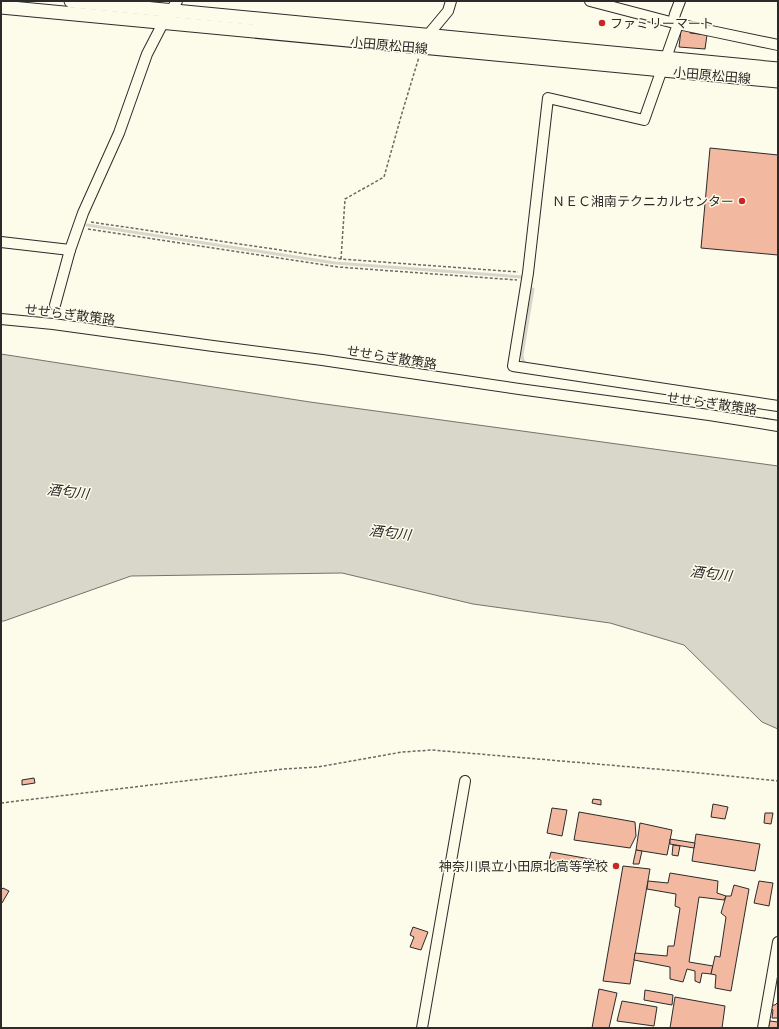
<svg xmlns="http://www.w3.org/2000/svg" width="779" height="1029" viewBox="0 0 779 1029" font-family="'Open Sans','Noto Sans JP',sans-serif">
  <rect width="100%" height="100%" fill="#fdfbea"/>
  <polygon fill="#d8d7c9" stroke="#74746e" points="1,354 310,402 778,466 778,729 762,722 684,645 610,623 473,604 342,573 131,576 4,621 1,621"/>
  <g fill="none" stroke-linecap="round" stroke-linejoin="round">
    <g stroke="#d8d7c9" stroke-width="3">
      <polyline points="87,225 335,263 522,277"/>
      <polyline points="527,364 523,361 522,355 533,289"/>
    </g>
  </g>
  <g fill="#f2b8a0" stroke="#2b2b2b">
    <polygon points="681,30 690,31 690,33 707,35 705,49 679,47"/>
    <polygon points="710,148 778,155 778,255 701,248"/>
    <polygon points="34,778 35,783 22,785 22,780"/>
    <polygon points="593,799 601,800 601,805 592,803"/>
    <polygon points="713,804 728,807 725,819 711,817"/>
    <polygon points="552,808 567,810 562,836 547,833"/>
    <polygon points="579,812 635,822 636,836 630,848 574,840"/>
    <polygon points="765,813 773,813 771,824 764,823"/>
    <polygon points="640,823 672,830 667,855 636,850"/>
    <polygon points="696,834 760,844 755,871 692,861"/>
    <polygon points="670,839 695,843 694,848 670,844"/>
    <polygon points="673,845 680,846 678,856 672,855"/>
    <polygon points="636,850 642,851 639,864 633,864"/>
    <polygon points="551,852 601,861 601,871 548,864"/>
    <polygon points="623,866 650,869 630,984 603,981"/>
    <polygon points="670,873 718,881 717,893 726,896 724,900 699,897 689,962 713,966 711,974 702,973 700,983 695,981 695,971 687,969 683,982 670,979 670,967 634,960 635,953 667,956 668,946 674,946 680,908 675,906 676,894 647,889 648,881 668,883"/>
    <polygon points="759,881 773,883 769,906 754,903"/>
    <polygon points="734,885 749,889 731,991 715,988 716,975 711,974 715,956 720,957 726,917 721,913 726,896 731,896"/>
    <polygon points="3,888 9,891 2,903 1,902 1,890"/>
    <polygon points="413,927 428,932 421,950 410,947 414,937 410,935"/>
    <polygon points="599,989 617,993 609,1028 592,1028"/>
    <polygon points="645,990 673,995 672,1005 644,1000"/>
    <polygon points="675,997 725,1006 722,1028 670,1028"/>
    <polygon points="622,1001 657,1007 654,1026 617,1021"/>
    <polygon points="777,1003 778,1003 778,1018 772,1018 773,1010 771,1008 772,1005 775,1005"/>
    <polygon points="770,1021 778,1022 778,1028 768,1028"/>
  </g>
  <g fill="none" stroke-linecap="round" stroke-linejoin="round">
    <defs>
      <g id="minor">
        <polyline points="590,1 678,24 644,120 548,98 528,273 513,366 778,406"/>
        <polyline points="673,22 675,14 680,1"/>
        <polyline points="678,24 778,45"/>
        <polyline points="428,35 448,11 451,1"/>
        <polyline points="1,242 70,250 83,213 119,133 147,54 163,23 177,1"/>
        <polyline points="55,305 70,250"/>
        <polyline points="1,319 53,324 213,346 322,360 519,389 709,415 778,426"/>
        <polyline points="422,1028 465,781"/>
        <polyline points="763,1028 778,942"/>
      </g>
      <g id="major">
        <polyline points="71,1 778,69"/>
        <polyline points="1,7 778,81"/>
      </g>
    </defs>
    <use href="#minor" stroke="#2b2b2b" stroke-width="12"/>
    <use href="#major" stroke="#2b2b2b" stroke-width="15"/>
    <g stroke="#6a6964" stroke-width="1.5" stroke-dasharray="3 2" stroke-linecap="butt">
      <polyline points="91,222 341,259 518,272"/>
      <polyline points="88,229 338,267 517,280"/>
      <polyline points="341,259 345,199 384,177 402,113 419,57"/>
      <polyline points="1,803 284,769 318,767 402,752 432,750 679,771 778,781"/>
    </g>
    <use href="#minor" stroke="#fdfbea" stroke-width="10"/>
    <use href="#major" stroke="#fdfbea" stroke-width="13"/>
  </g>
  <g fill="#c62828" stroke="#fdfbea" stroke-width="1.5">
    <circle cx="602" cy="23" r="4"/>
    <circle cx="742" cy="201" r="4"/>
    <circle cx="616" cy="866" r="4"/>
  </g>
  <g text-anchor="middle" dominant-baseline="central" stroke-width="3" stroke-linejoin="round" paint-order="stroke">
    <g font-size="13" fill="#2b2b2b" stroke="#fdfbea" text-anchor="end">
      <text x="610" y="23" text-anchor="start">ファミリーマート</text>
      <text x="734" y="201">ＮＥＣ湘南テクニカルセンター</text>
      <text x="608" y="866">神奈川県立小田原北高等学校</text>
    </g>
    <g font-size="13" fill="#2b2b2b" stroke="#fdfbea">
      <text transform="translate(389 45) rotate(5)">小田原松田線</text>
      <text transform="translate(712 75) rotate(5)">小田原松田線</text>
      <text transform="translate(70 314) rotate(7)">せせらぎ散策路</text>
      <text transform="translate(392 357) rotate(9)">せせらぎ散策路</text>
      <text transform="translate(712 403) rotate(8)">せせらぎ散策路</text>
    </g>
    <g font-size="14" font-style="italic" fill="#2b2b2b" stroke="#fdfbea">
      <text transform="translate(68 491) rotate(7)">酒匂川</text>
      <text transform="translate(390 532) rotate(7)">酒匂川</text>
      <text transform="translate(711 573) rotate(7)">酒匂川</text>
    </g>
  </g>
  <rect width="779" height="1029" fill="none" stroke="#2b2b2b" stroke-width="4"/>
</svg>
